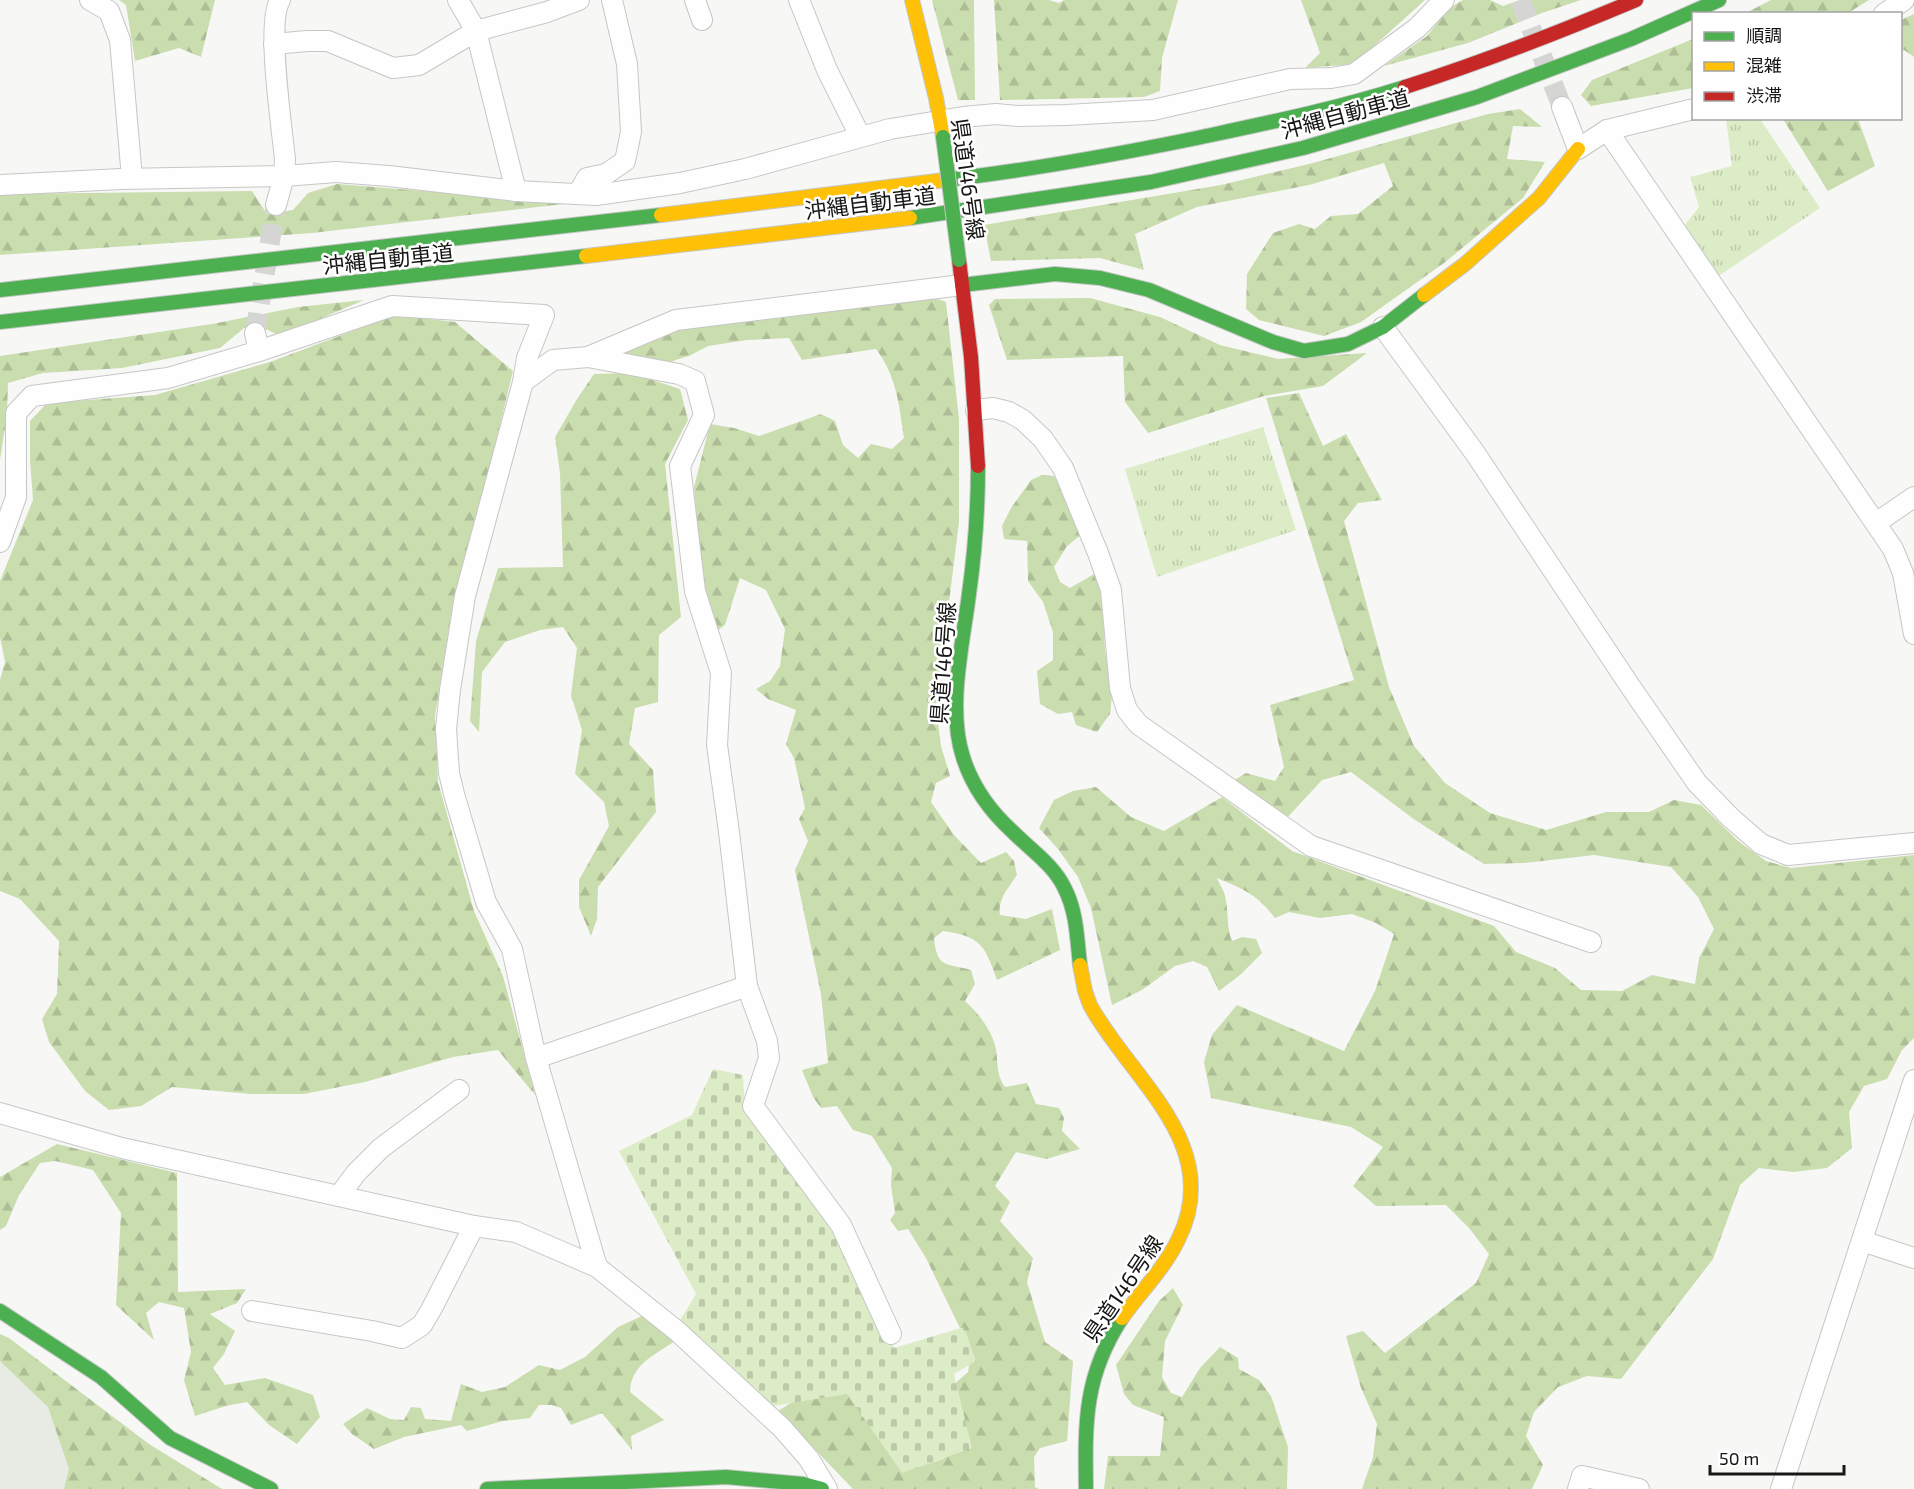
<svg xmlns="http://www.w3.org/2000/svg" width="1914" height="1489" viewBox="0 0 1914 1489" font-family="'Exo 2','Noto Sans JP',sans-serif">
  <defs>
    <pattern id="grass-tufts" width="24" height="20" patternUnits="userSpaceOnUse" patternTransform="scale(1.5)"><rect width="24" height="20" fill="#dcecc6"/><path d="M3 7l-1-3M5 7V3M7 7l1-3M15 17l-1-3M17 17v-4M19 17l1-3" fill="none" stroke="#bccaa9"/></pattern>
    <pattern id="forest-firs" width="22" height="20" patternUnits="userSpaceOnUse" patternTransform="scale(1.5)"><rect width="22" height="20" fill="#caddae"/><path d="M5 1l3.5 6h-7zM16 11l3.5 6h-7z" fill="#adbd95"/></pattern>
    <pattern id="cemetery-stones" width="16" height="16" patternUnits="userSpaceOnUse" patternTransform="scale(1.5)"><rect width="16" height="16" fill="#dcecc6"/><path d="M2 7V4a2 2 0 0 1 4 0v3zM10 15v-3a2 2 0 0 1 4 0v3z" fill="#bccaa9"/></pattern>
  </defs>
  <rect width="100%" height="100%" fill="#f7f8f6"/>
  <polygon fill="#e7ebe4" points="0,1334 61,1379 85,1489 0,1489"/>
  <g fill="url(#grass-tufts)">
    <polygon points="1726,119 1760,119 1820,208 1717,277 1683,227 1699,207 1690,177 1732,166"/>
    <polygon points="1263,427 1296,530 1157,577 1125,469"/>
  </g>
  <g fill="url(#forest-firs)">
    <polygon points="119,0 215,0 201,57 179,48 135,61 126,5"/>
    <polygon points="932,0 974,0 975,100 958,100"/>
    <polygon points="994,0 1049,0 1059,3 1064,0 1178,0 1162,58 1160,91 1144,97 1000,100"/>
    <polygon points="1301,0 1425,0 1354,64 1305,68 1320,53"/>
    <polygon points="1463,0 1490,0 1503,6 1520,0 1581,0 1542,13 1468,43 1384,66 1427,36 1448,9"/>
    <polygon points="1771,0 1869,0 1848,13 1746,13"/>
    <polygon points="1914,14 1914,57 1904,50 1900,51 1901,20"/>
    <polygon points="1693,39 1693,88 1591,106 1581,95 1592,80"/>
    <polygon points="1520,109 1542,127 1513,126 1507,159 1545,162 1523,198 1444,263 1361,322 1324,336 1259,320 1246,309 1247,274 1273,233 1299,224 1315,229 1331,216 1358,214 1393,186 1384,163 1309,185 1197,207 1135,234 1144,270 1100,258 991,261 984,225 1221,185 1313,163 1488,114"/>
    <polygon points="1783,119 1858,119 1875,166 1828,191"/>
    <polygon points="337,184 572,203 312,233 0,255 0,194 252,191 267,214 293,210 308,193"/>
    <path d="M929 296 946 302 959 419V522L936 707 941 746 950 776 936 783 931 802 954 835 981 863 1006 852 1014 861 1017 875C1009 887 997 900 1000 915L1026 919 1052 909 1060 950 997 980C985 946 981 936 943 931L934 938C937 968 945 963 971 970L975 984 965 1001C978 1013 990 1028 995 1045 999 1061 995 1073 1005 1087L1027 1083 1036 1104 1059 1108 1064 1118 1062 1131 1080 1149 1046 1159 1016 1152 995 1186 1010 1202 1000 1221 1033 1258 1027 1282 1045 1342 1073 1361 1067 1441 1040 1448 1034 1457 1035 1487 1039 1489H853L778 1411 829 1379 864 1399 862 1415 918 1467 943 1459 963 1435 953 1385 968 1372 971 1351 926 1258 908 1229 898 1231 890 1220 895 1213 891 1185 892 1168 872 1136 853 1130 837 1106 821 1108 813 1097 802 1070 828 1063 821 994 795 870 808 841 799 819 805 808 794 758 786 744 796 710 768 699 756 689 770 681 780 666 785 629 766 590 740 578 725 625 718 630 703 591 694 487 710 424 734 428 759 436 821 414 835 421 843 445 858 458 871 444 892 449 904 438C899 405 897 377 876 349L802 360 789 338 747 340 708 346 691 355 661 365 625 358 626 347 677 326Z"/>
    <polygon points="1090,298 1160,317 1220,345 1278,359 1367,353 1323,386 1264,396 1148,433 1125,402 1123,356 1007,360 989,305 995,299"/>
    <polygon points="364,300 280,336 264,328 244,328 220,348 122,368 43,373 8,383 7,414 0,460 0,356 212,324 298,307"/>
    <polygon points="395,315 455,322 513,371 494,450 454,597 435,716 438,782 474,911 503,976 535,1095 498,1050 453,1057 365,1082 304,1094 251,1094 172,1087 141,1106 109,1110 85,1091 49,1042 42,1019 57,994 59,941 20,899 0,891 0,680 5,662 0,637 0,581 33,500 30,460 30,421 47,403 155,395 270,362"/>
    <polygon points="631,373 680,389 688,420 665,464 681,617 659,635 658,702 635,708 629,744 653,770 656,812 598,887 597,919 591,936 579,907 579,880 609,826 604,802 575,774 582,730 571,695 577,648 563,627 540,630 505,642 482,672 479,732 470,721 476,641 498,568 563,567 560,473 555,437 577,399 594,374"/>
    <path d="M1299 393 1323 446 1346 434 1382 500 1358 503 1344 521 1389 687 1414 746 1445 783 1490 813 1546 830 1606 812H1649L1674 800 1701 805 1738 841 1766 861 1791 868 1914 855V1038L1902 1050 1887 1079 1864 1086 1849 1112 1852 1148 1827 1168 1793 1172 1759 1168 1740 1185 1713 1259 1621 1379 1587 1376 1558 1387 1534 1412 1526 1436 1543 1465 1532 1489H1362L1373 1457 1377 1424 1361 1388 1346 1336 1363 1331 1385 1353 1476 1283 1489 1254 1469 1228 1446 1205 1376 1206 1353 1186 1383 1147 1351 1127 1211 1098 1204 1062 1212 1035 1237 1005 1344 1051 1375 991 1394 934 1376 923 1352 914 1320 918 1289 912 1275 918C1257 894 1243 889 1217 878 1219 884 1224 890 1225 896 1229 912 1226 927 1232 941L1242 937 1256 939 1262 953 1240 975 1219 991 1207 967 1193 961 1175 966 1142 990 1112 1005 1091 908 1078 877 1058 849 1039 828 1054 800 1073 791 1096 787 1131 817 1164 831 1222 797 1292 851 1494 926 1516 952 1555 968 1581 990 1622 991 1652 975 1695 984 1699 958 1714 929 1698 897 1671 867 1594 855 1525 863 1484 864 1415 820 1351 772 1322 780 1286 819 1233 781 1246 773 1275 781 1284 767 1270 705 1354 680 1266 398Z"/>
    <polygon points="1042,475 1054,476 1066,499 1081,535 1067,546 1054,567 1060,582 1070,588 1094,574 1102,595 1105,650 1112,696 1110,714 1097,732 1076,725 1072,712 1058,714 1040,704 1037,671 1053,660 1053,632 1043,602 1028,581 1027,541 1004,539 1002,526 1011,508 1031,480"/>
    <polygon points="57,1144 177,1173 178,1292 246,1289 237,1303 210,1314 235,1331 224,1354 213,1368 225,1385 265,1378 313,1395 320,1417 297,1444 269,1425 247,1402 226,1406 195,1416 184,1380 191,1352 184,1308 159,1302 146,1313 154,1340 116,1305 121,1213 93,1170 55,1161 40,1163 19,1195 6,1226 0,1230 0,1177"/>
    <polygon points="1173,1288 1183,1305 1165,1341 1162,1377 1171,1393 1182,1397 1200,1368 1220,1347 1238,1358 1239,1369 1259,1380 1271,1396 1288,1447 1287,1489 1104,1489 1108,1456 1160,1456 1164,1417 1133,1405 1124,1394 1116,1365 1159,1301"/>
    <path d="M644 1315 675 1341C655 1355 631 1364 630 1392L664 1420 631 1436 632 1450 602 1413 571 1425 561 1408 551 1405H539L530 1418 503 1421 467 1431 461 1425 404 1437 374 1449 352 1434 343 1424 367 1408 390 1419 404 1420 411 1407 421 1408 425 1419 451 1421 461 1384 482 1392 505 1387 539 1365 560 1370 585 1357 618 1327Z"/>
    <polygon points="0,1334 9,1338 149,1444 222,1489 64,1489 69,1469 48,1407 0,1361"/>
  </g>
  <polygon fill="url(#cemetery-stones)" points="713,1069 743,1075 745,1107 839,1238 894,1348 964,1327 976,1361 954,1374 972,1448 902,1473 847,1394 773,1406 679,1322 696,1294 619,1151 692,1115"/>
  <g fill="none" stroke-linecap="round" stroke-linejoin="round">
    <g stroke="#d5d6d4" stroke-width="20" stroke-dasharray="20 10" stroke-linecap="butt">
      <polyline points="1520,0 1562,107"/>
      <polyline points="255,333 276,205"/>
    </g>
    <defs>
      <g id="street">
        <polyline points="90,0 109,11 120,40 132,178"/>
        <polyline points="458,0 476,31 516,191"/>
        <polyline points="695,0 702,20"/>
        <polyline points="799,0 827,70 860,136"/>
        <polyline points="1884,14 1904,0"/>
        <polyline points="274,44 307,41 328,41 393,68 419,65 476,31 547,12 579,0"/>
        <polyline points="1562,107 1578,149 1607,130 1694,109"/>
        <polyline points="1607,130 1893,549 1903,573 1914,634"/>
        <polyline points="0,185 121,179 284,176 336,172 389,176 516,191 596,195 680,183 745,169 890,129 963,117 996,114 1018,116 1067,115 1153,110 1290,79 1331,78 1354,74 1417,28 1444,0"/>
        <polyline points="578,194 587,178 606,174 625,161 631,132 627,64 612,0"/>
        <path d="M276 205 284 176 285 159C282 128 266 23 280 0"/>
        <polyline points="1383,327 1475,453 1630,686 1697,783 1731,818 1761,844 1788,855 1914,843"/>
        <polyline points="255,333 259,351 392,306 544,315 527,358 523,382 465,596 450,690 446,729 449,773 454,794 486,902 512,949 536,1058 597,1267"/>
        <polyline points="588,357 676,320 962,285"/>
        <polyline points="523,382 553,360 588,357 679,374 695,381 704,415 680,466 695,591 721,673 717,745 729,832 747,986 767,1041 769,1058 753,1106 841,1225 891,1334"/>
        <polyline points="976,410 993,408 1009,412 1023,420 1043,439 1063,468 1098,553 1111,590 1120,688 1127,710 1138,724 1311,846 1591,942"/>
        <polyline points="1876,523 1914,497"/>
        <polyline points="0,542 16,497 16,413 32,396 168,378 259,351"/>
        <polyline points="536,1058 747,986"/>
        <polyline points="0,1113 122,1148 474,1226 516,1232 597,1267 677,1331 782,1428 809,1459 827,1489"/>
        <polyline points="339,1196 356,1173 381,1148 459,1090"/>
        <polyline points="1862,1241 1914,1258"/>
        <polyline points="252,1311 372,1331 402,1338 422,1325 432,1308 474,1226"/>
        <polyline points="1578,1489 1582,1476 1639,1489"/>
        <polyline points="1781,1489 1914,1080"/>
      </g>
      <g id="fast">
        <path d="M945 180C1030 170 1114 155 1197 138 1267 123 1336 109 1405 87"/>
        <polyline points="910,218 1151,182 1303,148 1477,97 1631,39 1719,0"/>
        <polyline points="962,285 1055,274 1100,278 1149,290 1273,342 1304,351 1348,344 1383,327 1424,295"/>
        <polyline points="0,290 661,215"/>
        <polyline points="0,322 586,256"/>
        <path d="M978 466C978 509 975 551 969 594 963 643 947 708 963 757 972 786 991 812 1013 832 1031 850 1054 865 1065 889 1077 913 1077 939 1080 965"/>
        <polyline points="0,1311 101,1377 170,1438 271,1489"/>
        <polyline points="487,1489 726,1477 803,1484 822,1489"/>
        <path d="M1086 1489C1085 1422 1084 1376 1122 1318"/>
      </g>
      <g id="slow">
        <polyline points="912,0 936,98 943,137"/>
        <polyline points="661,215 945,180"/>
        <polyline points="586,256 910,218"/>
        <polyline points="1424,295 1465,264 1539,198 1578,149"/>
        <path d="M1080 965 1085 991 1090 1005C1130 1079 1226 1145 1178 1240 1164 1269 1140 1292 1122 1318"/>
      </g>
      <g id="jam">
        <path d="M1405 87C1483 62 1560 32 1636 0"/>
        <polyline points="959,260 971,357 978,466"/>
      </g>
    </defs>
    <use href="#street" stroke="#c6c7c5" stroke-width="22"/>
    <use href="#fast" stroke="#c6c7c5" stroke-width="16"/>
    <use href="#slow" stroke="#c6c7c5" stroke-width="16"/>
    <use href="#jam" stroke="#c6c7c5" stroke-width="16"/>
    <use href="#street" stroke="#fefefe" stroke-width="20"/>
    <use href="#fast" stroke="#4caf50" stroke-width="14"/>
    <use href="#slow" stroke="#ffc107" stroke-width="14"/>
    <use href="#jam" stroke="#c62828" stroke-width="14"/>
    <defs>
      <polyline id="fast-bridge" points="943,137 959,260"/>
    </defs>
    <use href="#fast-bridge" stroke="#c6c7c5" stroke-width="16" stroke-linecap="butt"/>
    <use href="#fast-bridge" stroke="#4caf50" stroke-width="14"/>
  </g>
  <g text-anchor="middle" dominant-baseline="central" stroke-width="5" stroke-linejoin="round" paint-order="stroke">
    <g font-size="22" fill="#171716" stroke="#fff">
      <text transform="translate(1345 113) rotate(-15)">沖縄自動車道</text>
      <text transform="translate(969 179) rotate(82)">県道146号線</text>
      <text transform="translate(870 202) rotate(-7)">沖縄自動車道</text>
      <text transform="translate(388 258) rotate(-6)">沖縄自動車道</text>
      <text transform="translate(942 663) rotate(-86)">県道146号線</text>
      <text transform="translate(1122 1288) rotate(-56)">県道146号線</text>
    </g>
  </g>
  <rect x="1692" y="12" width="210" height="108" fill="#ffffff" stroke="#a2a2a2" stroke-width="1.5"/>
  <rect x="1704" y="32" width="30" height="9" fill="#4caf50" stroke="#a2a2a2" stroke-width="1.5"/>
  <text x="1746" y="42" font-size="18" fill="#171716">順調</text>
  <rect x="1704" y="62" width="30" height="9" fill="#ffc107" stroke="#a2a2a2" stroke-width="1.5"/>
  <text x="1746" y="72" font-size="18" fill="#171716">混雑</text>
  <rect x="1704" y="92" width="30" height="9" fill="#c62828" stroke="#a2a2a2" stroke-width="1.5"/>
  <text x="1746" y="102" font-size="18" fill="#171716">渋滞</text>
  <path d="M1710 1465v9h134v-9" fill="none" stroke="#171716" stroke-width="3"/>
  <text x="1719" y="1465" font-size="18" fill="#171716" stroke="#ffffff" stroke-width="4.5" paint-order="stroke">50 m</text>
</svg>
